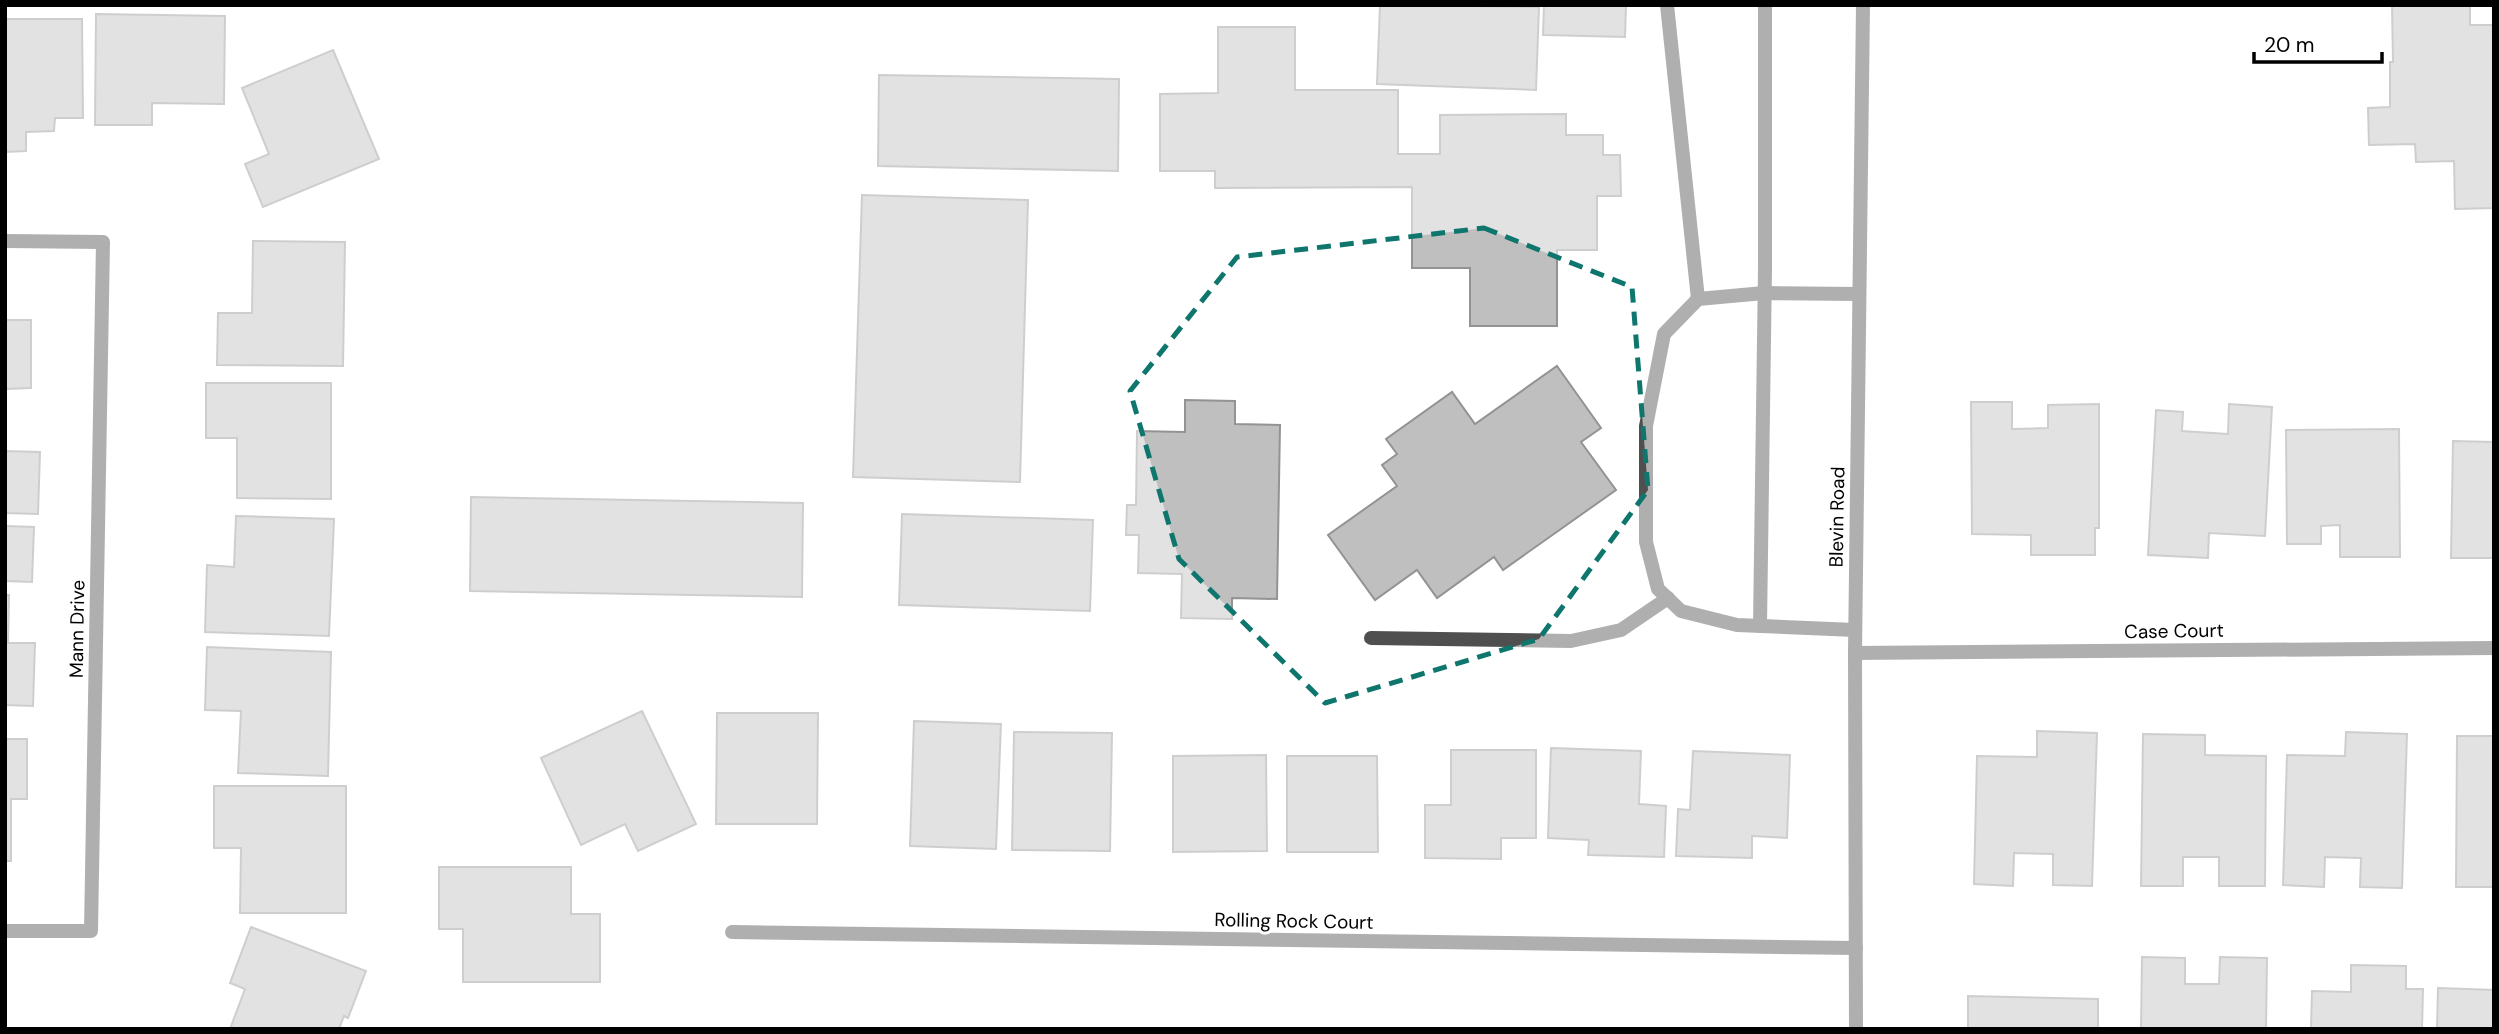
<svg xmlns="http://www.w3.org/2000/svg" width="2499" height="1034" viewBox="0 0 2499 1034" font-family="'DM Sans',sans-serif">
  <rect width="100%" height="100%" fill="#fff"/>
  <g fill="#bfbfbf" stroke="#939393" stroke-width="2">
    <polygon points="1380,5 1539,7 1536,90 1377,84"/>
    <polygon points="1544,5 1626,5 1625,37 1543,35"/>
    <polygon points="2392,5 2470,5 2470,25 2494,25 2494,208 2455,209 2454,161 2416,162 2415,144 2369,145 2368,108 2390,107 2390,62 2393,62"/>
    <polygon points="96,14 225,16 224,104 152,103 152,125 95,125"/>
    <polygon points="5,19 82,19 83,118 55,118 54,131 26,132 26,151 5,152"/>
    <polygon points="1218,27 1295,27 1295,90 1398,90 1398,154 1440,154 1440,115 1566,114 1566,135 1603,135 1603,155 1620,155 1621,196 1597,196 1597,250 1557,250 1557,326 1470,326 1470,268 1412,268 1412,187 1215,188 1215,171 1160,171 1160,94 1218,93"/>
    <polygon points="333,50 379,159 263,207 245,164 269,154 242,88"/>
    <polygon points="879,75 1119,79 1118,171 878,166"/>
    <polygon points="862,195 1028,200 1020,482 853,477"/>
    <polygon points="253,241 345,242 343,366 217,365 218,313 252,313"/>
    <polygon points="5,320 31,320 31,388 5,389"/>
    <polygon points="1557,366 1601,428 1581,442 1616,490 1503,570 1494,557 1437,598 1417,570 1375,600 1328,535 1397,486 1382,465 1397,454 1386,439 1452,392 1475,424"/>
    <polygon points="206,383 331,383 331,499 237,498 237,438 206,438"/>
    <polygon points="1185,400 1235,401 1235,424 1280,425 1277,599 1232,598 1232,619 1181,618 1182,574 1138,573 1139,535 1126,535 1127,505 1136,505 1137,431 1185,432"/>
    <polygon points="1971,402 2012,402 2012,429 2048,428 2048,405 2099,404 2099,528 2095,528 2095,555 2031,555 2031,535 1972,534"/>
    <polygon points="2229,404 2272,407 2265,536 2209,533 2208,558 2148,555 2156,410 2183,412 2182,431 2228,434"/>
    <polygon points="2399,429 2400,557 2340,557 2340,525 2321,526 2321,544 2287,544 2286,430"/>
    <polygon points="2453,441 2494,442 2494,558 2451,558"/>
    <polygon points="5,451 40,452 38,514 5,513"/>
    <polygon points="471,497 803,503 802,597 470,591"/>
    <polygon points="902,514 1093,520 1090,611 899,605"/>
    <polygon points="236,516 334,519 329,636 205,632 207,565 234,567"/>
    <polygon points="5,526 34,527 32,582 5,581"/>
    <polygon points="5,595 9,595 8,643 35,643 33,706 5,705"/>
    <polygon points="207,647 331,652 328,776 238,773 241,711 205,710"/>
    <polygon points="642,711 696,824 638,851 625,824 581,845 541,758"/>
    <polygon points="717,713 818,713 817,824 716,824"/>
    <polygon points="914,721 1001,724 996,849 910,846"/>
    <polygon points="2037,731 2097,733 2092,886 2053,885 2053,854 2014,853 2013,886 1974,884 1977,756 2037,757"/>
    <polygon points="1014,732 1112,733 1110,851 1012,850"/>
    <polygon points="2346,732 2407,734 2402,888 2360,887 2361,858 2325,857 2324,887 2283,885 2287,755 2345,756"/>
    <polygon points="2143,734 2205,735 2205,755 2266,756 2265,886 2219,886 2219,857 2183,857 2183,886 2141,886"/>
    <polygon points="2457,736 2494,736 2494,887 2456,887"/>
    <polygon points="5,739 27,739 27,799 11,799 11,861 5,861"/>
    <polygon points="1551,748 1641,751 1639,804 1666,806 1664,857 1588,855 1589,840 1548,838"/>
    <polygon points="1451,750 1536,750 1536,838 1501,838 1501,859 1425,858 1425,805 1451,805"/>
    <polygon points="1693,751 1790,755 1787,838 1752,836 1752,858 1676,856 1678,809 1690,810"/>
    <polygon points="1266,755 1267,851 1173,852 1173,756"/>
    <polygon points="1287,756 1377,756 1378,852 1287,852"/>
    <polygon points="214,786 346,786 346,913 240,913 241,848 214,848"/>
    <polygon points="439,867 571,867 571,914 600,914 600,982 463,982 463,929 439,929"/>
    <polygon points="251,927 366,971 348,1018 344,1016 339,1029 230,1029 245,989 230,983"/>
    <polygon points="2142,957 2185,958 2185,984 2219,984 2220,957 2267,958 2266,1029 2141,1029"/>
    <polygon points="2351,965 2406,966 2406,989 2423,989 2422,1029 2311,1029 2312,991 2351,992"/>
    <polygon points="2438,988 2494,990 2494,1029 2437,1029"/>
    <polygon points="1968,996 2098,999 2098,1029 1968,1029"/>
  </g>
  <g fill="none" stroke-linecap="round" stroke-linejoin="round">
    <g stroke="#4f4f4f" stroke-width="14">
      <polyline points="1667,5 1698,299 1764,293 1859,294"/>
      <polyline points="1698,299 1664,334 1646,426 1646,542 1658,589 1681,611 1737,625 1855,630"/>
      <polyline points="1760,626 1765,268 1765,5"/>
      <polyline points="1371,638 1571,641 1621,630 1668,598"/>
    </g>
    <g stroke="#4f4f4f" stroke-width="14">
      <polyline points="5,241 103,242 91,931 5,931"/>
      <polyline points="1855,653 2494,648"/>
      <polyline points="732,932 1856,948"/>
    </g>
    <polyline stroke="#4f4f4f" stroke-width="14" points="1856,1029 1855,653 1863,5"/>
  </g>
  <path d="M0 0H2499V1034H0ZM1484 228 1632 287 1648 490 1539 639 1325 703 1179 559 1130 391 1237 257Z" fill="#fff" fill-opacity=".55" fill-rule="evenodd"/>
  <path fill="none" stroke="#0f766e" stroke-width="5" stroke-dasharray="14 9" stroke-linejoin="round" d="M1484 228 1632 287 1648 490 1539 639 1325 703 1179 559 1130 391 1237 257Z"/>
  <g text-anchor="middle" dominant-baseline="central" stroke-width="6" stroke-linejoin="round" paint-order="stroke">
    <g font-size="19" fill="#000" stroke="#fff">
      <text transform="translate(1837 517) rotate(-89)">Blevin Road</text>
      <text transform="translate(77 629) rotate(-89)">Mann Drive</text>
      <text transform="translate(2174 631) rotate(-1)">Case Court</text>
      <text transform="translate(1294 921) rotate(1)">Rolling Rock Court</text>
    </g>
  </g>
  <rect width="2499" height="1034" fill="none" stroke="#000000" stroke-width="14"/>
  <path d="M2254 52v10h128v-10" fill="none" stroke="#000000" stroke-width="3.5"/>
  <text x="2264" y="52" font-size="21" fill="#000000" stroke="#ffffff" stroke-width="5" paint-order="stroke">20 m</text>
</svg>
